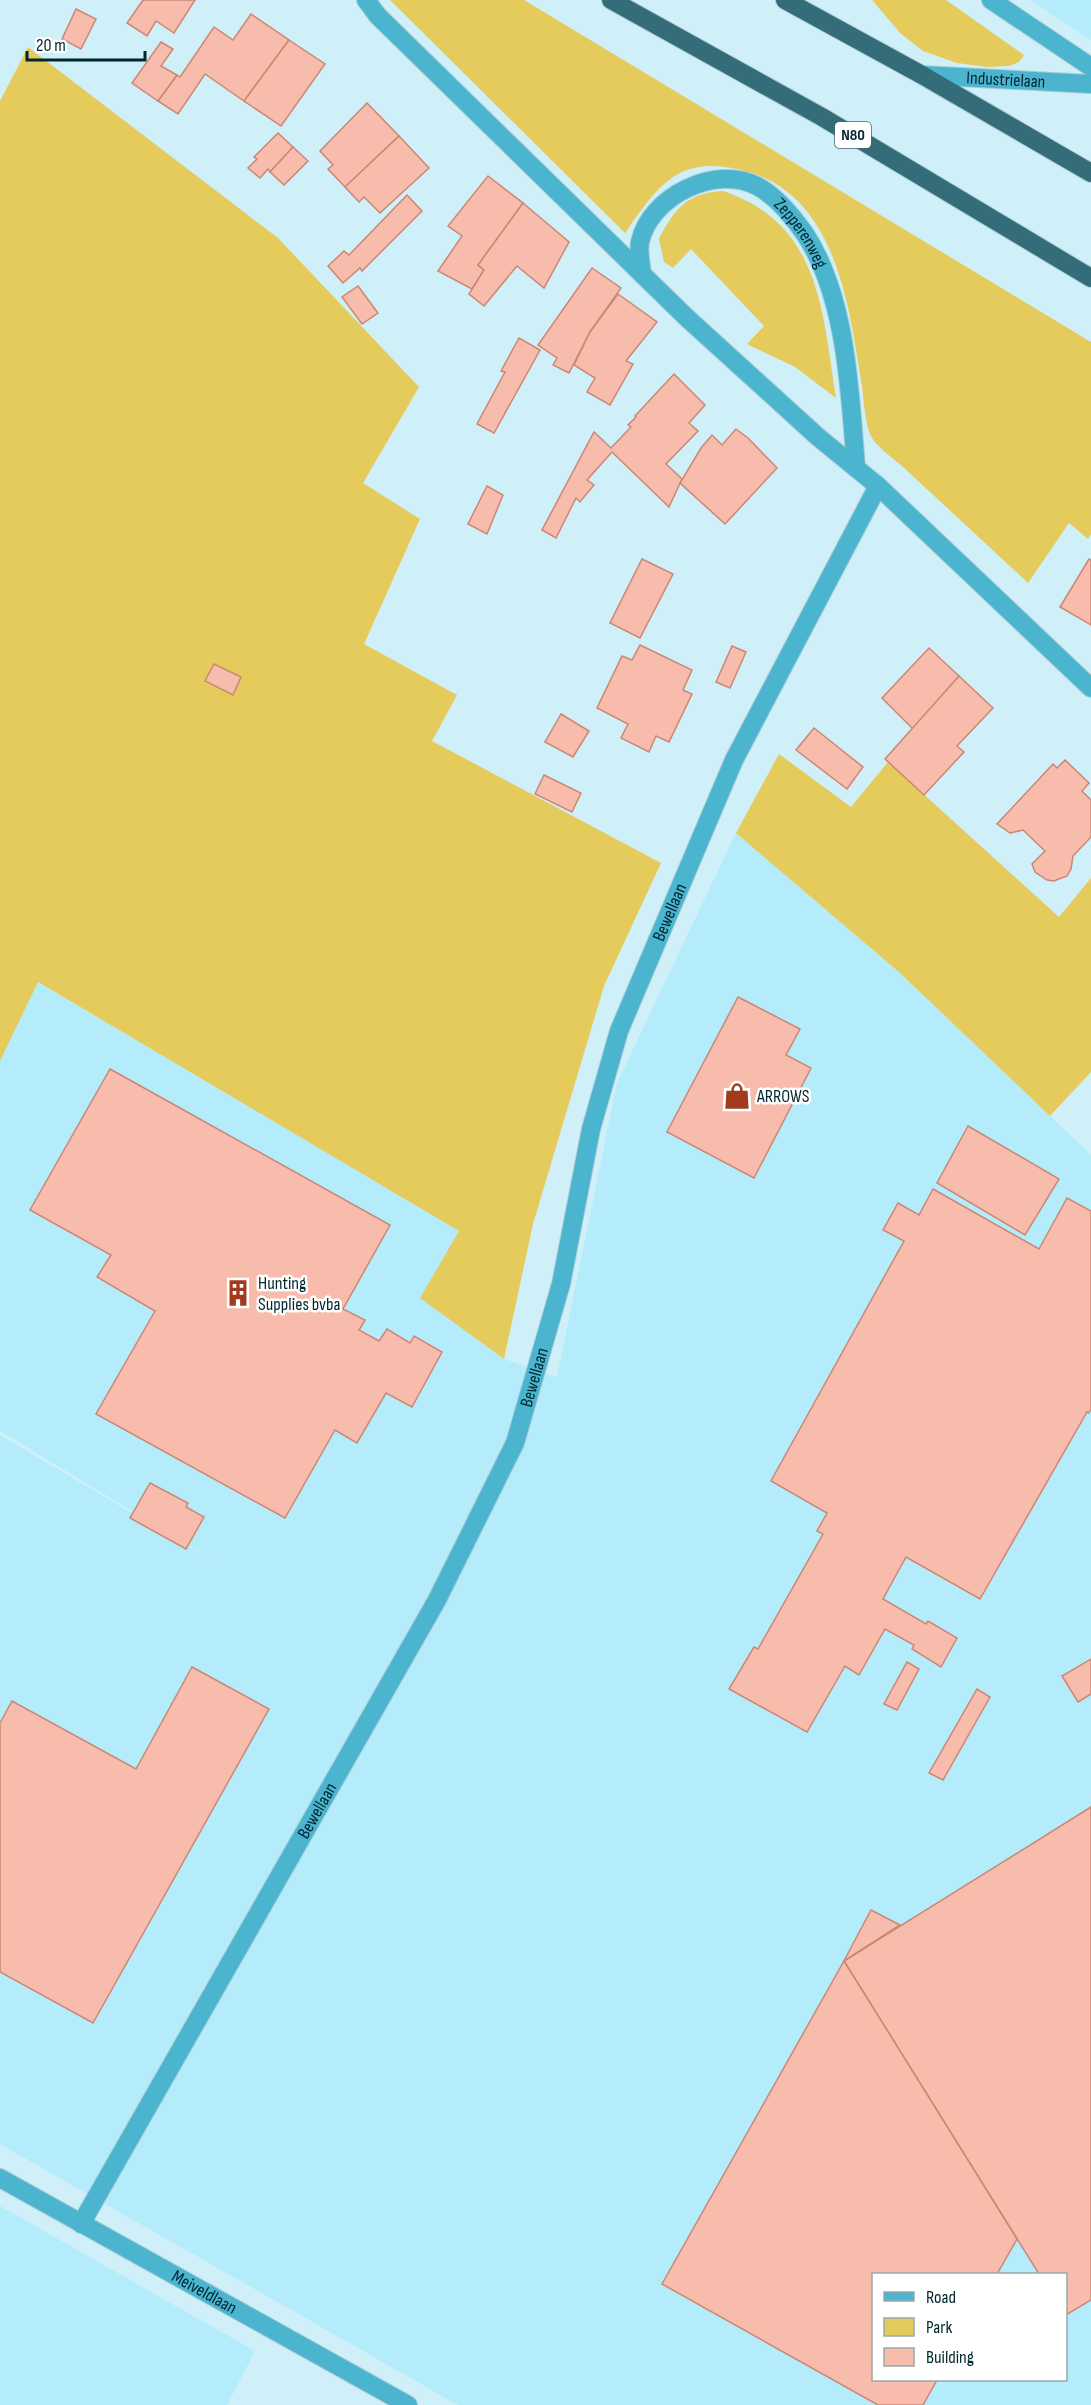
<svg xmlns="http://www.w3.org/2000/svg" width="1091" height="2405" viewBox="0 0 1091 2405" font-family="'Sofia Sans Condensed',sans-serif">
  <rect width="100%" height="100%" fill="#cff0f8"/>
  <g fill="#b4ecfb" fill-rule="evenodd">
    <polygon points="1031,0 1091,0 1091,40 1042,8"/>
    <path d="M736 833 900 973 1091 1155V2405H458L0 2144V1435L249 1582 0 1431V1061L37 982 460 1231 504 1359 557 1377 617 1083ZM874 2274H1066V2380H874Z"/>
    <polygon points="0,2206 255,2351 227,2405 0,2405"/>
  </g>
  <g fill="#e5cb5c">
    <path d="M390 0H524L1091 342V534L1088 539 1069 523 1028 583C986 544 944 505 902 466 893 458 874 445 870 434 864 418 864 397 861 380 848 299 834 189 737 169 676 156 657 188 625 233Z"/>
    <polygon points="872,0 946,0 1024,55 1019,62 1009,66 987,67 957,63 923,51 900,33"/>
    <polygon points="28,47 278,238 419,387 363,483 420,519 364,644 457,695 432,741 661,863 604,986 533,1224 504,1359 420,1298 459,1231 38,982 0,1061 0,101"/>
    <path d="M723 191C821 224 822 311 836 398L795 367 747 344 764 326 691 249 673 268 664 262 659 239C675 208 687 193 723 191Z"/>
    <polygon points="779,754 851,807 888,762 1059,917 1091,878 1091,1072 1050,1116 900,973 736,833"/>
  </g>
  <g fill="#f7bcac" stroke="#cc8774" stroke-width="1.5">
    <polygon points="143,0 195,0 174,33 156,21 147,36 127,23"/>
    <polygon points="76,9 96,19 81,49 62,39"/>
    <polygon points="251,14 289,40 244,101 205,74 178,114 158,101 177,75 180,77 214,27 233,40"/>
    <polygon points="289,40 325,64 281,126 244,101"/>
    <polygon points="161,42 173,49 161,66 177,75 158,101 132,83"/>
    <polygon points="367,103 399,136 345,187 328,169 333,165 320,151"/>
    <polygon points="278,133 293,147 270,172 268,169 260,178 248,168 257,159 254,157"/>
    <polygon points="399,136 429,168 380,213 364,197 359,202 345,187"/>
    <polygon points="293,147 308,161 284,185 270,172"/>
    <polygon points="488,176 523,203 478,265 484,270 472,289 438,271 462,236 448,226"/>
    <polygon points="407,195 422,211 362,271 360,268 343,283 328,266 344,251 349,255"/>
    <polygon points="523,203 569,242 544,288 517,266 484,306 469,294 484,270 478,265"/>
    <polygon points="592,268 621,288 590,332 569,373 553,365 557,358 538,345"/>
    <polygon points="358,286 378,313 362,324 342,297"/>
    <polygon points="618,294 657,322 626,361 633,364 610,405 587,392 595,378 574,365 590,332"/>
    <polygon points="519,338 540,350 494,433 477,424 505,372 501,371"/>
    <polygon points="674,374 705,405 689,423 698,431 666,464 682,479 669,507 612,452 587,480 594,485 580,502 576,498 556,538 542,530 594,432 611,448 631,427 628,425 636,417 635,416"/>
    <polygon points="736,429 748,438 777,468 725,524 680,483 701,448 712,435 722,445"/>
    <polygon points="487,486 503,495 487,534 468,524"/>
    <polygon points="642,559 673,574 640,638 610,623"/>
    <polygon points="1089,559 1091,560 1091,625 1060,607"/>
    <polygon points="640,645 692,670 683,690 692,694 669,742 656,736 649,752 621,738 628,724 597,708 622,656 632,660"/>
    <polygon points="732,646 746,652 730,688 716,682"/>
    <polygon points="929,648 959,676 913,729 882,698"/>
    <polygon points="214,664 241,677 233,695 205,681"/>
    <polygon points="959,676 993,708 957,746 964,752 924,795 885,759"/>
    <polygon points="561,714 589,731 573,757 545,742"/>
    <polygon points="814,728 863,767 847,789 796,750"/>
    <polygon points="1065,760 1089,783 1082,791 1091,800 1091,837 1073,856 1071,869 1067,876 1054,881 1047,880 1035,872 1032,864 1045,851 1023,830 1010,833 997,824 1053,764 1057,768"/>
    <polygon points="544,775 581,793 572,812 535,794"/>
    <polygon points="738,997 800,1029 786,1055 811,1068 754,1178 667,1132"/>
    <polygon points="110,1069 390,1225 343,1309 365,1320 359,1330 379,1341 387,1329 410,1343 414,1336 442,1352 412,1407 386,1393 357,1443 335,1430 285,1518 96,1414 155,1311 97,1277 111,1255 30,1210"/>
    <polygon points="968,1126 1059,1179 1025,1235 937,1183"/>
    <polygon points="933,1189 1039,1249 1067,1198 1091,1211 1091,1409 1089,1413 1087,1412 980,1599 906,1557 883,1599 926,1624 928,1621 957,1638 941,1667 912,1649 914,1645 885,1629 859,1675 845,1666 807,1732 729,1689 754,1647 758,1649 823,1534 817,1531 827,1513 771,1481 904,1241 883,1230 898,1203 919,1215"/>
    <polygon points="150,1483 188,1503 186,1507 204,1517 186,1549 130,1518"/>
    <polygon points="1091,1659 1091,1694 1078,1702 1062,1676"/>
    <polygon points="907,1662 919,1669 897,1710 884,1704"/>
    <polygon points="192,1667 269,1709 93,2023 0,1972 0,1723 12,1701 136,1769"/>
    <polygon points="977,1689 990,1697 943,1780 929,1773"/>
    <polygon points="1091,1807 1091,2300 1066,2315 1066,2274 1039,2274 844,1961"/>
    <polygon points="871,1910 900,1925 844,1961 856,1938"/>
    <polygon points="844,1961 1017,2239 997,2274 874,2274 874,2380 937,2380 923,2405 878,2405 662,2284"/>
  </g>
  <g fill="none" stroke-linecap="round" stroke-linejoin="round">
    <defs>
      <g id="minor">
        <polyline points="366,0 378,16 686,317 818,437 878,486 1091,688"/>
        <polyline points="991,0 1091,67"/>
        <path id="s1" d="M922 75 1091 84"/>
        <path id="s2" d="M642 274C641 264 638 252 640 242 650 196 716 164 757 186 776 196 793 217 805 234 847 298 850 394 856 468"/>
        <path id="s3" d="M0 2178 408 2405"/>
        <path id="s4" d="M81 2224 437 1600 515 1443 561 1284 591 1129 619 1031 734 760 878 486"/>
      </g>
      <g id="trunk">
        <polyline points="611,0 822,117 1091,278"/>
        <polyline points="785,0 922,75 1091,173"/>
      </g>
    </defs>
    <use href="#minor" stroke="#aaccd4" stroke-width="20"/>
    <use href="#trunk" stroke="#aaccd4" stroke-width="20"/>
    <use href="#minor" stroke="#4bb5cf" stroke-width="18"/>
    <use href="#trunk" stroke="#346c7a" stroke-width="18"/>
  </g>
  <defs>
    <symbol id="shop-bare" viewBox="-9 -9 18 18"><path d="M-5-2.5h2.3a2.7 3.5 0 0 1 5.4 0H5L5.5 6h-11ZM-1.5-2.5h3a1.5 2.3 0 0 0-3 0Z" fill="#a23a1d" stroke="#fff" stroke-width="2.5" paint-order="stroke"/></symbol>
    <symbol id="building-bare" viewBox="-9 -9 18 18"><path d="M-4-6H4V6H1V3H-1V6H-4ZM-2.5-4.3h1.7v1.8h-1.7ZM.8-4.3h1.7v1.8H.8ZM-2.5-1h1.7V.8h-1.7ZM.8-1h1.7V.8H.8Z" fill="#a23a1d" stroke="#fff" stroke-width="2.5" paint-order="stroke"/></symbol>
  </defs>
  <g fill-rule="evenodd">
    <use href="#shop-bare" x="718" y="1077" width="38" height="38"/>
    <use href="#building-bare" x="219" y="1274" width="38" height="38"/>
  </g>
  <g text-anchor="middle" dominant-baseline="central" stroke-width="5" stroke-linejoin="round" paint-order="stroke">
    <rect fill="#fff" stroke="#4c676d" stroke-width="1.5" x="835" y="122" width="36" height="26" rx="4.5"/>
    <g font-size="16" font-weight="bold" fill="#00262e">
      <text x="853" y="135">N80</text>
    </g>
    <g font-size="18" fill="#00262e" stroke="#fff">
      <text stroke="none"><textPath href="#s1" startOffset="84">Industrielaan</textPath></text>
      <text stroke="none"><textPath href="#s2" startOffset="244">Zepperenweg</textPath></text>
      <text stroke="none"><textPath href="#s4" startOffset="1448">Bewellaan</textPath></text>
      <text stroke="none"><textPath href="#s4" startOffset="962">Bewellaan</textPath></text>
      <text stroke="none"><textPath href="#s4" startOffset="476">Bewellaan</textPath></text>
      <text stroke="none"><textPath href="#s3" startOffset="234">Meiveldlaan</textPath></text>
    </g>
    <g font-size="18" fill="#00262e" stroke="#fff" text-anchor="start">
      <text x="757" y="1096">ARROWS</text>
      <text x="258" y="1283">Hunting<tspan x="258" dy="21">Supplies bvba</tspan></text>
    </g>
  </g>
  <rect x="872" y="2273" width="195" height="108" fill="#ffffff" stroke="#99a8ab" stroke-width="1.5"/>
  <rect x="884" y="2292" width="30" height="9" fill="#4bb5cf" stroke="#99a8ab" stroke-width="1.5"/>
  <text x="926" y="2303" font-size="18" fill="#00262e">Road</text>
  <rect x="884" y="2318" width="30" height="18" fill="#e5cb5c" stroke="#99a8ab" stroke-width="1.5"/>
  <text x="926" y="2333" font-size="18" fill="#00262e">Park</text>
  <rect x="884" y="2348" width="30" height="18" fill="#f7bcac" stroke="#99a8ab" stroke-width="1.5"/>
  <text x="926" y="2363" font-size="18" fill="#00262e">Building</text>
  <path d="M27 51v9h118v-9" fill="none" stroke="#00262e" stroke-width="3"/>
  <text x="36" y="51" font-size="18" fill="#00262e" stroke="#ffffff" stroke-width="4.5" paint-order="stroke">20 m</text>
</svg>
